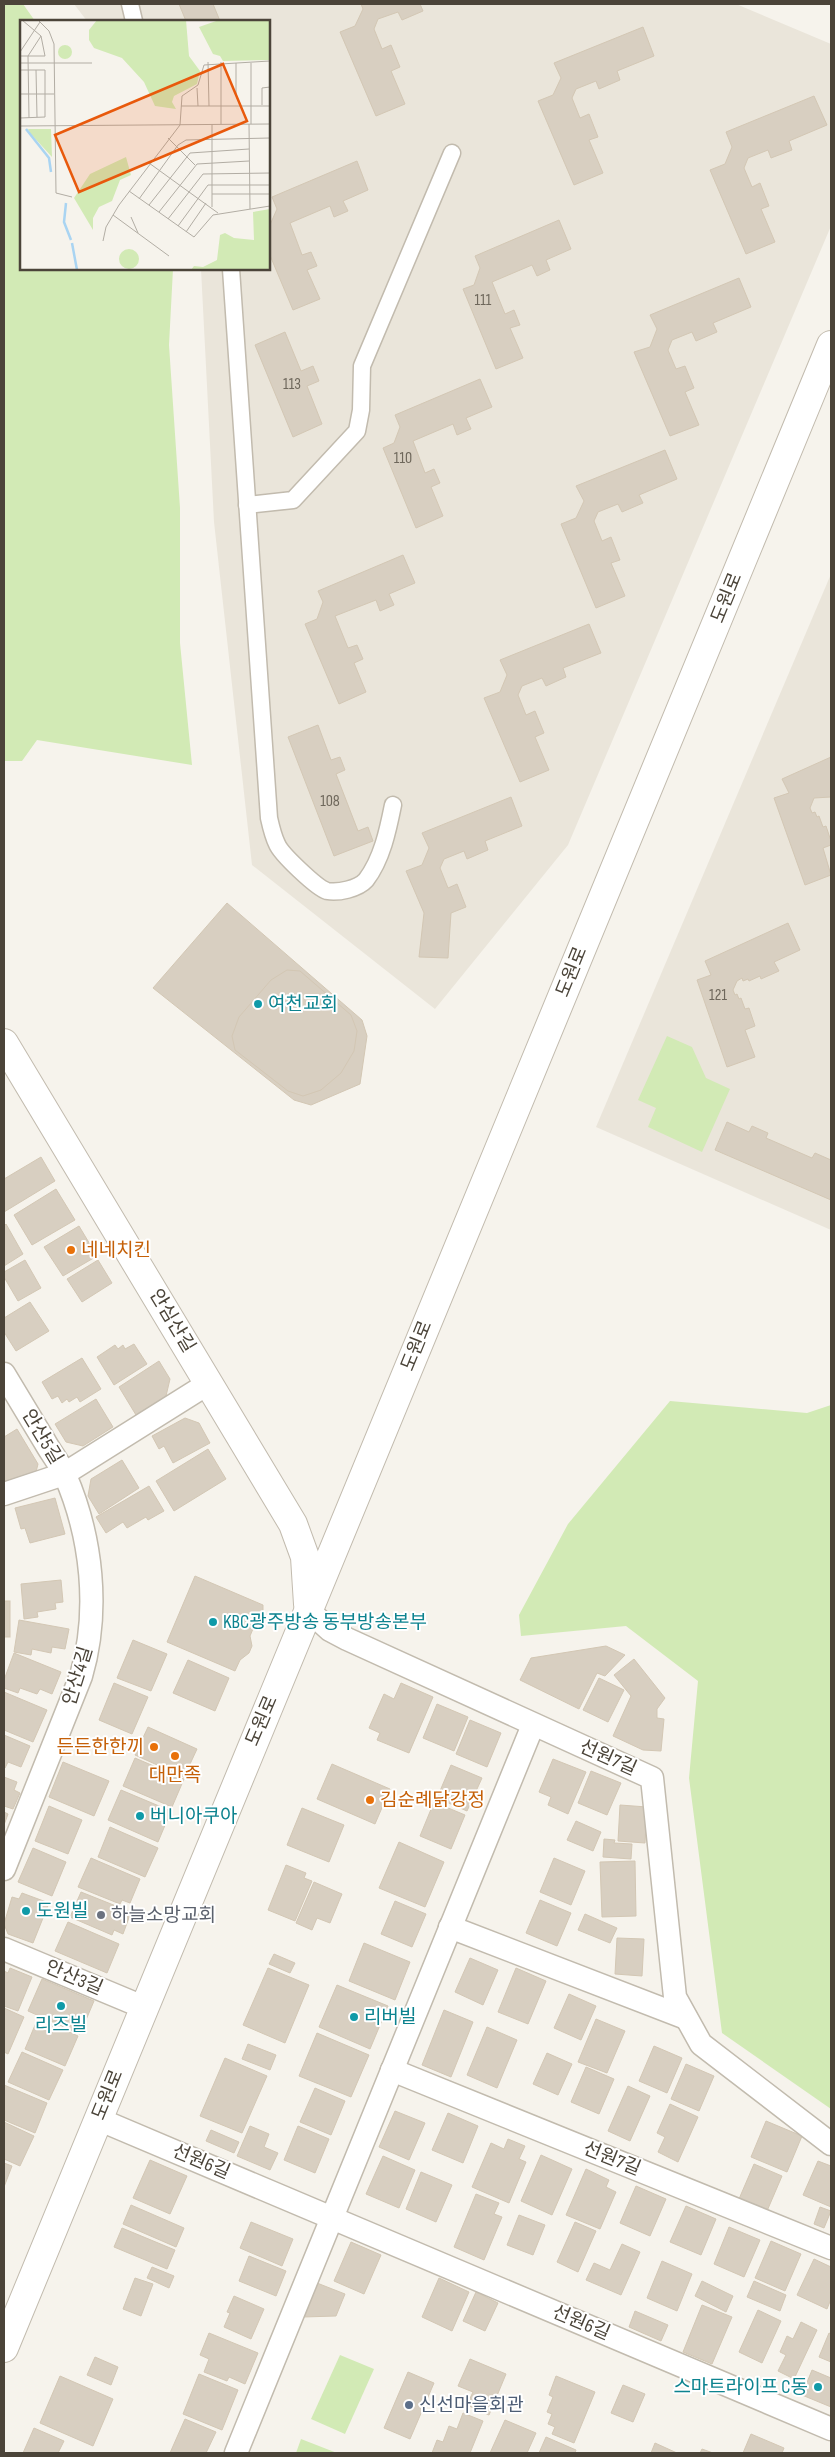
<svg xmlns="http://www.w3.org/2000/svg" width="835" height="2457" viewBox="0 0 835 2457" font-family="'Sofia Sans Condensed','Noto Sans KR',sans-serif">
  <rect width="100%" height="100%" fill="#f6f3ec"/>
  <g fill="#eae5da">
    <polygon points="74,4 736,4 831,44 831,226 568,845 435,1009 252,865 214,522 201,269 269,269 269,21 87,21"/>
    <polygon points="831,574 831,1230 596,1127"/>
  </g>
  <g fill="#d2eab5">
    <polygon points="4,4 23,4 35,21 21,21 21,269 173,269 169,345 180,508 180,643 192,765 37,740 22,761 4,761"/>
    <polygon points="667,1036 692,1047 706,1078 730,1089 702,1152 648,1127 656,1108 638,1100"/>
    <polygon points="670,1401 807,1413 831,1405 831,2109 722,2033 689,1778 698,1681 626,1626 521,1636 519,1615 568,1524"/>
    <polygon points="340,2355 374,2369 345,2434 311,2419"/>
    <polygon points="301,2439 337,2453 296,2453"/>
  </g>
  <g fill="#d8cfc1" stroke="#d3c7b4">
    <polygon points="179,4 213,4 220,21 186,21"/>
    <polygon points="361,4 420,4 423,11 402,20 398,12 378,19 374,29 382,49 391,45 400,67 391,71 405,104 376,116 340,32 355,26 363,9"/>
    <polygon points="643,27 654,56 617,71 620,80 599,89 596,81 576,89 572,98 580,118 589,114 598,137 589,140 603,173 574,185 538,101 553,95 561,78 554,63"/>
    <polygon points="814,96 827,125 789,141 792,150 771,158 768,150 748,158 744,168 752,187 760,183 769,206 761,209 775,242 746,254 710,170 725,164 732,147 726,132"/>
    <polygon points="357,161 368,190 343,201 348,211 334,217 330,206 290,223 302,255 311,252 317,266 307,270 320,299 293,310 269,253 269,227 277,209 272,197"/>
    <polygon points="559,220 571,249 546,260 550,270 537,276 532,265 492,282 505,314 514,310 520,325 510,328 523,358 496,369 463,289 474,285 480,268 475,256"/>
    <polygon points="739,278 751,307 713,323 717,332 696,341 692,332 672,340 668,350 676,369 685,366 694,388 685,392 699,425 670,436 634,352 650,347 657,329 650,315"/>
    <polygon points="285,332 301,371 313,366 319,381 307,386 322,424 293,437 255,345"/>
    <polygon points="480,379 492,407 466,418 471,429 457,435 453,424 413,441 425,473 434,469 440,483 431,487 443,516 416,528 383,448 394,443 400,427 395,415"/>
    <polygon points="665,450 677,479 639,495 643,503 622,512 618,504 598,512 594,521 602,541 611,537 620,560 611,563 625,596 596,608 561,524 576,518 584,501 576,486"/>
    <polygon points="403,555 415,583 389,594 394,605 380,611 376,600 335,616 348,648 357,645 363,659 354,663 366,692 339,704 305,624 317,619 323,602 318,591"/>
    <polygon points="589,624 601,653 563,668 566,677 546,686 542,678 522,686 518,695 526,715 535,711 544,733 535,737 549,770 520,782 484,698 500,692 507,675 500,660"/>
    <polygon points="318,725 331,760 340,757 345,770 336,774 358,831 368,827 373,841 334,856 288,737"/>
    <polygon points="831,757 831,797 814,798 810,808 812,813 815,812 817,817 819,816 823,827 826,826 831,841 831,845 823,848 831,875 805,885 774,798 789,793 782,779"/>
    <polygon points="511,797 522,826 485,841 488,850 467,859 464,851 444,859 440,868 448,888 457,884 466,907 451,913 448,958 419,957 424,913 406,871 422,865 429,848 422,833"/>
    <polygon points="227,903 362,1020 367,1036 360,1084 311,1105 294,1100 153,988"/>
    <polygon points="788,923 800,950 774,962 779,971 761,979 760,976 749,981 748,979 743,981 742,978 737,981 733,990 735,995 737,994 739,999 741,998 745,1009 749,1008 755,1026 745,1030 755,1057 727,1067 697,980 711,975 705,961"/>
    <polygon points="287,970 300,971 351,1015 357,1031 354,1051 341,1073 321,1090 303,1096 288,1091 235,1050 232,1036 239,1017 271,980"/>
    <polygon points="727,1122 749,1132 752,1126 768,1133 766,1138 812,1158 815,1153 831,1160 831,1200 715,1150"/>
    <polygon points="41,1157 55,1181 4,1212 4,1179"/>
    <polygon points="56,1189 75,1220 32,1245 14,1215"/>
    <polygon points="6,1224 23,1254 4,1266 4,1226"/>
    <polygon points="79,1226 97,1256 63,1276 44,1247"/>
    <polygon points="25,1260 41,1288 18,1301 4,1277 4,1272"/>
    <polygon points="98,1260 112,1283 82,1302 67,1279"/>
    <polygon points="30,1302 49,1331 16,1351 4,1332 4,1318"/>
    <polygon points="134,1344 147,1364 114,1385 97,1357 115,1345 118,1349 123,1345 125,1349"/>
    <polygon points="82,1358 101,1389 80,1402 77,1397 69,1402 67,1399 62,1403 58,1396 52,1399 42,1382"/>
    <polygon points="159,1361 170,1379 166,1396 136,1415 119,1387"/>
    <polygon points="96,1399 113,1427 83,1446 66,1442 55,1424"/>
    <polygon points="185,1418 199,1423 210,1443 173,1463 164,1446 159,1449 152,1436"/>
    <polygon points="17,1429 38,1464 35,1476 6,1484 4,1479 4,1437"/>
    <polygon points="208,1449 226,1479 174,1511 156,1481"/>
    <polygon points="122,1460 139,1488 99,1514 88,1496 91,1479"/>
    <polygon points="149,1486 164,1511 148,1520 146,1517 127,1528 123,1522 106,1533 96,1517"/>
    <polygon points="55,1498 65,1534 30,1543 25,1528 21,1529 15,1508"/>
    <polygon points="195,1576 263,1605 263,1611 261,1614 250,1613 247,1620 255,1624 250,1636 252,1646 249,1653 240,1660 235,1671 167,1642"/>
    <polygon points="61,1580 63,1602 55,1603 56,1609 37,1612 38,1617 24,1619 21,1584"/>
    <rect x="4" y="1601" width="6" height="36"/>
    <polygon points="19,1620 69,1629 65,1649 52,1647 51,1653 32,1649 31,1655 14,1652"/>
    <polygon points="133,1640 167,1654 151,1691 117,1678"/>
    <polygon points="606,1646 625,1655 605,1676 597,1673 579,1709 520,1680 531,1658"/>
    <polygon points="14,1653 61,1672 52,1694 40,1689 37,1694 20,1688 18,1693 4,1688 4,1680"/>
    <polygon points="634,1659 665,1698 657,1709 657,1718 664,1719 661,1751 643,1750 613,1736 631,1696 614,1675"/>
    <polygon points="188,1660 229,1678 215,1711 173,1693"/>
    <polygon points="599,1678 624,1690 608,1722 583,1710"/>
    <polygon points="114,1683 148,1697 132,1734 99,1720"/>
    <polygon points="401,1683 433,1697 409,1753 377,1740 380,1733 369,1728 384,1694 394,1699"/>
    <polygon points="4,1692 47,1710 33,1742 4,1730"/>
    <polygon points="437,1704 468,1717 454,1751 423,1738"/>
    <polygon points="470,1720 501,1733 487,1767 456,1754"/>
    <polygon points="148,1727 197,1749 184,1777 135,1755"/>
    <polygon points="4,1735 30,1746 21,1767 8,1762 5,1768 4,1767"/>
    <polygon points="135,1758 184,1779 172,1807 123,1786"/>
    <polygon points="553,1759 586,1772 568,1814 548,1805 551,1797 539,1792"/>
    <polygon points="63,1762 109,1781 94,1816 49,1797"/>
    <polygon points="332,1764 390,1789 375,1824 317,1799"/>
    <polygon points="451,1765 482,1778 467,1811 437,1798"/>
    <polygon points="591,1771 621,1783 607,1815 578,1803"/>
    <polygon points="4,1777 17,1782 14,1790 20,1793 13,1809 4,1806"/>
    <polygon points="121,1790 171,1811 158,1842 108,1820"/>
    <polygon points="434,1802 465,1815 451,1849 420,1836"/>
    <polygon points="620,1805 647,1807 645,1843 618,1841"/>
    <polygon points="49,1806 82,1820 68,1854 35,1841"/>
    <polygon points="302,1808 344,1825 329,1862 287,1845"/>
    <polygon points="4,1812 8,1814 4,1825"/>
    <polygon points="576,1821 601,1832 593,1851 567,1840"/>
    <polygon points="110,1827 158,1848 145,1877 98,1857"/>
    <polygon points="604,1839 615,1840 614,1843 632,1844 631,1859 603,1857"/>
    <polygon points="399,1842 444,1862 425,1907 379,1888"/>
    <polygon points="33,1848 66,1862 52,1896 18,1882"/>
    <polygon points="91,1858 140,1879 130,1903 122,1900 120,1904 78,1887"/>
    <polygon points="554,1858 585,1871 571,1905 540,1892"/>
    <polygon points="635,1861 636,1916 602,1917 600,1862"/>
    <polygon points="286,1865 306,1873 304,1878 312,1881 295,1921 268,1910"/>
    <polygon points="314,1882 342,1894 330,1923 317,1918 312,1930 296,1923"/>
    <polygon points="81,1892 131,1912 123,1934 114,1930 112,1935 70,1917"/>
    <polygon points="22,1893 49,1903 33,1943 8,1934 4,1924 12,1897 19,1899"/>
    <polygon points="540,1900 571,1913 557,1946 526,1933"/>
    <polygon points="395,1901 426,1914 412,1947 381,1934"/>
    <polygon points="585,1914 617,1928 610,1943 578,1930"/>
    <polygon points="68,1922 119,1944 107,1973 55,1951"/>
    <polygon points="617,1938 644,1939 642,1976 615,1974"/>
    <polygon points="364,1943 410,1962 395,2000 349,1981"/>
    <polygon points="274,1954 295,1963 290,1973 269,1964"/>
    <polygon points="470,1958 498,1970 483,2005 455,1992"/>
    <polygon points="10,1968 32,1977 18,2011 4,2006 4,1971 8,1973"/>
    <polygon points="268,1968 309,1985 285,2043 243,2025"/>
    <polygon points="516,1968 546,1981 528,2024 498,2012"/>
    <polygon points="42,1979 94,2001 80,2034 28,2011"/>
    <polygon points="337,1985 388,2006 370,2049 319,2027"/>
    <polygon points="569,1994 596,2006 581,2040 554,2028"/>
    <polygon points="4,2008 24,2017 8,2054 4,2052"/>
    <polygon points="444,2010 473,2022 451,2077 422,2065"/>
    <polygon points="38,2018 78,2036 65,2066 25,2049"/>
    <polygon points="596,2019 625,2031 607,2073 578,2062"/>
    <polygon points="487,2027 517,2040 497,2088 467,2075"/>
    <polygon points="317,2033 369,2055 351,2097 299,2076"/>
    <polygon points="248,2044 276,2055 270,2070 242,2059"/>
    <polygon points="654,2046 682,2058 667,2093 639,2081"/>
    <polygon points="22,2052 63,2070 49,2100 8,2082"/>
    <polygon points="547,2053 572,2064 558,2095 533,2084"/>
    <polygon points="225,2058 267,2076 242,2133 200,2116"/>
    <polygon points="686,2064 714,2076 699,2111 671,2099"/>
    <polygon points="586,2067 614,2079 599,2114 571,2102"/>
    <polygon points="4,2085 47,2103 35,2133 4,2120"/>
    <polygon points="628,2086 650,2096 630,2141 608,2131"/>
    <polygon points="315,2088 345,2101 331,2135 300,2122"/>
    <polygon points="670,2104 698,2117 678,2162 658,2152 665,2137 657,2133"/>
    <polygon points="395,2111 425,2123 409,2160 379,2147"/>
    <polygon points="448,2113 478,2126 463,2163 432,2150"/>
    <polygon points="766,2121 802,2136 787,2172 751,2157"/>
    <polygon points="4,2122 34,2136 20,2166 4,2159"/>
    <polygon points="250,2126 269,2134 264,2147 278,2153 270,2170 237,2156"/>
    <polygon points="298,2126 329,2139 315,2173 284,2160"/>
    <polygon points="211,2130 239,2142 234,2153 206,2141"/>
    <polygon points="508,2139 525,2146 519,2159 526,2162 509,2203 472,2187 491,2143 504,2149"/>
    <polygon points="541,2155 572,2169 552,2215 521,2201"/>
    <polygon points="383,2156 415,2170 399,2208 366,2194"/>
    <polygon points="150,2160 187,2176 170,2214 133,2198"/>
    <polygon points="818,2161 831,2166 831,2207 803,2195"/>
    <polygon points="4,2163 12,2166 4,2187"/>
    <polygon points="754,2164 782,2176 767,2211 739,2199"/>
    <polygon points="586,2169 609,2180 606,2187 616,2192 600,2229 566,2215"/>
    <polygon points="421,2172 452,2185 436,2222 406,2209"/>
    <polygon points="636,2186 666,2199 650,2236 620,2223"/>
    <polygon points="476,2194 499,2203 494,2214 502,2217 484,2260 454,2247"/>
    <polygon points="131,2205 184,2228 176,2247 123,2224"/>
    <polygon points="686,2206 716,2219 701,2255 670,2242"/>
    <polygon points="820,2207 831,2211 824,2228 814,2224"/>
    <polygon points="519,2215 545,2225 533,2255 507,2245"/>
    <polygon points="251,2222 293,2239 282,2266 240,2248"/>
    <polygon points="575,2222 596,2231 578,2272 557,2262"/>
    <polygon points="729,2227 760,2240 744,2277 714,2264"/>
    <polygon points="122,2228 175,2250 167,2269 114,2247"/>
    <polygon points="771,2241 801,2254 785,2291 755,2278"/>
    <polygon points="351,2242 381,2255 364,2294 334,2281"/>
    <polygon points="622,2244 640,2252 621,2295 586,2280 594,2263 610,2270"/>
    <polygon points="249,2256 286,2271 276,2296 239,2281"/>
    <polygon points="814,2259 831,2267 831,2299 827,2309 797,2295"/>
    <polygon points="662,2261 692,2274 677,2311 647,2298"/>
    <polygon points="152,2267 174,2276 169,2288 147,2278"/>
    <polygon points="135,2278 153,2284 141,2316 123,2309"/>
    <polygon points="439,2278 469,2292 452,2331 422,2317"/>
    <polygon points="702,2281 733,2296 726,2312 695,2296"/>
    <polygon points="754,2281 786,2295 780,2311 747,2297"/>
    <polygon points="317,2283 345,2294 336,2316 303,2317"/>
    <polygon points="476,2292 498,2303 485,2331 463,2321"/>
    <polygon points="234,2296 264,2309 251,2339 224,2327 230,2313 227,2312"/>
    <polygon points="702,2305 732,2317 712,2364 683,2352"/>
    <polygon points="758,2310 781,2321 762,2363 739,2352"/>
    <polygon points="635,2311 668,2325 661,2341 629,2327"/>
    <polygon points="801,2322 817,2330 794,2379 778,2371 786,2355 780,2352 787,2336 793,2339"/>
    <polygon points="209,2333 258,2353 245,2384 229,2377 227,2381 204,2372 209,2359 200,2355"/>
    <polygon points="829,2333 831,2334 831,2362 819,2357"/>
    <polygon points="95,2357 118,2367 111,2385 87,2375"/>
    <polygon points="470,2359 506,2374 489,2415 467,2405 473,2392 458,2386"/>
    <polygon points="812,2370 831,2378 831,2407 802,2395"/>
    <polygon points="408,2372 434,2383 410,2439 384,2428"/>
    <polygon points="199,2374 238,2390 222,2430 183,2414"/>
    <polygon points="60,2376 113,2399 93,2446 40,2423"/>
    <polygon points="556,2376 595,2392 574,2443 552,2434 555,2427 548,2424 552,2414 547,2412 553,2397 549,2395"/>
    <polygon points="623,2385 645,2394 633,2422 611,2413"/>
    <polygon points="463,2413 483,2421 470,2453 432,2453 437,2440 443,2442 449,2426 457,2429"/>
    <polygon points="185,2419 216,2432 206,2453 170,2453"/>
    <polygon points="505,2420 536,2433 527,2453 490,2453"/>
    <polygon points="34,2428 64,2441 58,2453 23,2453"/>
    <polygon points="751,2434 784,2448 782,2453 743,2453"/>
    <polygon points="546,2437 576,2450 575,2453 539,2453"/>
    <polygon points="655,2443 677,2453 651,2453"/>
    <polygon points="702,2449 713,2453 700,2453"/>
  </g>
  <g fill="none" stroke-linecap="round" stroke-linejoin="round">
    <defs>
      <g id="pedestrian">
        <polyline points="130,4 134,21"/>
        <path d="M231 269 269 818C271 827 273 836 277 844 281 854 317 888 327 891 338 893 358 889 366 880 382 859 388 830 393 805"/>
        <polyline points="247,505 293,500 357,431 361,410 362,366 452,153"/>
      </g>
      <g id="minor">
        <path d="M4 1374C18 1397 31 1419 45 1442 51 1453 60 1464 65 1475 92 1537 100 1611 81 1676L4 1869"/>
        <polyline points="4,1494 64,1474 209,1383"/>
        <polyline points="308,1610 330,1630 347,1639 652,1778 675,1997 701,2044 831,2144"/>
        <polyline points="450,1927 686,2018"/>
        <polyline points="4,1949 143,2007"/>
        <polyline points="392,2070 831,2248"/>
        <polyline points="98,2119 831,2429"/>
        <polyline points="236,2453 533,1725"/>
      </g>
      <g id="tertiary">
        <polyline points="4,1043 293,1524 305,1557 308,1604"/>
        <polyline points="4,2348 831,345"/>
      </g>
    </defs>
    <use href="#pedestrian" stroke="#c2bbae" stroke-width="19"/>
    <use href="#minor" stroke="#c2bbae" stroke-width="25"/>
    <use href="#tertiary" stroke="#c2bbae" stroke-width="30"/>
    <use href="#pedestrian" stroke="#fff" stroke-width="16"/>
    <use href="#minor" stroke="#fff" stroke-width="22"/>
    <use href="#tertiary" stroke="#fff" stroke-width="28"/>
  </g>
  <g fill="#0f9aa8" stroke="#fff" stroke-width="2">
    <circle cx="258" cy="1004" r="5"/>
    <circle cx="213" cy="1622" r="5"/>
    <circle cx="140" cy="1816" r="5"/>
    <circle cx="26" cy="1911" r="5"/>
    <circle cx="61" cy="2006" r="5"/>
    <circle cx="354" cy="2017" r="5"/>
    <circle cx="818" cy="2387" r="5"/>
  </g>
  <g fill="#e8710a" stroke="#fff" stroke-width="2">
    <circle cx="71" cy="1250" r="5"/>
    <circle cx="154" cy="1747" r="5"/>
    <circle cx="175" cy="1756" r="5"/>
    <circle cx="370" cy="1800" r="5"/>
  </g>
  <circle fill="#6b7280" stroke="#fff" stroke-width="2" cx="101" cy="1915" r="5"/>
  <circle fill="#5c6f8a" stroke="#fff" stroke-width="2" cx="409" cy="2405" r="5"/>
  <g text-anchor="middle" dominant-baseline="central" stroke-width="4" stroke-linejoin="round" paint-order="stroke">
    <g font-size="16" fill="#6e675b">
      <text x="483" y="300">111</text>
      <text x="292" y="384">113</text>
      <text x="403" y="458">110</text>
      <text x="330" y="801">108</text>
      <text x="718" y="995">121</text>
    </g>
    <g font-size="19" fill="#4b4439" stroke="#fff">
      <text transform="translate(727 598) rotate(-68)">도원로</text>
      <text transform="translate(572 972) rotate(-68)">도원로</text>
      <text transform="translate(172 1321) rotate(59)">안심산길</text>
      <text transform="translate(417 1346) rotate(-68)">도원로</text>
      <text transform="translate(42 1437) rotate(59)">안산5길</text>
      <text transform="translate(78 1676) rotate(-73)">안산4길</text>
      <text transform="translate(262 1721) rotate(-67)">도원로</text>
      <text transform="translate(608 1758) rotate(24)">선원7길</text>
      <text transform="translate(74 1978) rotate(23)">안산3길</text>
      <text transform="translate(108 2095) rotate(-68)">도원로</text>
      <text transform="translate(612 2159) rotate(22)">선원7길</text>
      <text transform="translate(201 2162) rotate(23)">선원6길</text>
      <text transform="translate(581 2323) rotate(23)">선원6길</text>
    </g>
    <g font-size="19" fill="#0d838f" stroke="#fff" text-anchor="start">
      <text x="268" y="1004">여천교회</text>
      <text x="223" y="1622">KBC광주방송 동부방송본부</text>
      <text x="150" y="1816">버니아쿠아</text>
      <text x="36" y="1911">도원빌</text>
      <text x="364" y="2017">리버빌</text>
      <text x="61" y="2025" text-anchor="middle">리즈빌</text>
      <text x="808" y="2387" text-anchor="end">스마트라이프 C동</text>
    </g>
    <g font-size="19" fill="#c56008" stroke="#fff" text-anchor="start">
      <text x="81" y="1250">네네치킨</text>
      <text x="144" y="1747" text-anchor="end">든든한한끼</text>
      <text x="175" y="1775" text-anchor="middle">대만족</text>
      <text x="380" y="1800">김순례닭강정</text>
    </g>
    <g font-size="19" fill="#5b616d" stroke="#fff" text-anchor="start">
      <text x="111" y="1915">하늘소망교회</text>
    </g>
    <g font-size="19" fill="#4e5e75" stroke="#fff" text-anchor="start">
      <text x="419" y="2405">신선마을회관</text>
    </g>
  </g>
  <g transform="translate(20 20)">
    <rect width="250" height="250" fill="#f6f3ec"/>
    <path d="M77 0H166L169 36 180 51 177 64 154 76 152 82 156 89 135 86 124 62 102 38 74 28 69 20V10ZM199 0H250V40L203 41 200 36 193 34 179 7ZM38 32a7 7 0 1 1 14 0a7 7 0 1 1-14 0ZM8 109H31L32 137 10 113ZM106 137 111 155 100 160 92 181 79 187 73 198V210L54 178 70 154ZM250 189V250H171L174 246 183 247 197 240 200 215 205 213 214 218 234 220 233 192ZM99 239a10 10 0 1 1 20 0a10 10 0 1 1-20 0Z" fill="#d2eab5"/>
    <path fill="none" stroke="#a9d4f2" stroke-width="2.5" d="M6 109 29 138 31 152M46 183 44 202 51 220M52 223 57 250"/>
    <path fill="none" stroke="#b2ada4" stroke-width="1" d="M18 0 29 11 34 24 36 173 52 177M0 32 20 2M0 36H25L21 16 2 0M188 42 189 86M201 42V104M0 43H72M216 43V76M0 50H25V97L0 98M16 50 17 97M177 68 178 86M0 74H34M242 85V68L250 67M161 86H250M9 98 8 36 21 16M192 104V187M229 104 230 189M231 104V43M0 106 250 104M148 118 175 145M129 143 198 193M109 171 174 217 193 195 250 186M192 174H250M119 179 158 125 166 120 250 118M129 185 170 133 229 129M139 192 177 144 229 141M93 195 149 236M111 197 118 213M148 199 183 154 250 153M158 206 188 165H250M166 212 186 183M83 221 86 207 99 185 160 105 162 76 178 65 184 45 250 41"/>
    <path fill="#e8590c" fill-opacity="0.15" stroke="#e8590c" stroke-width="2.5" d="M203 44 227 101 59 172 35 115Z"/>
    <rect width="250" height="250" fill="none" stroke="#4b4439" stroke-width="2.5"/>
  </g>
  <rect width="835" height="2457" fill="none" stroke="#4b4439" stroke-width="10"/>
</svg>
